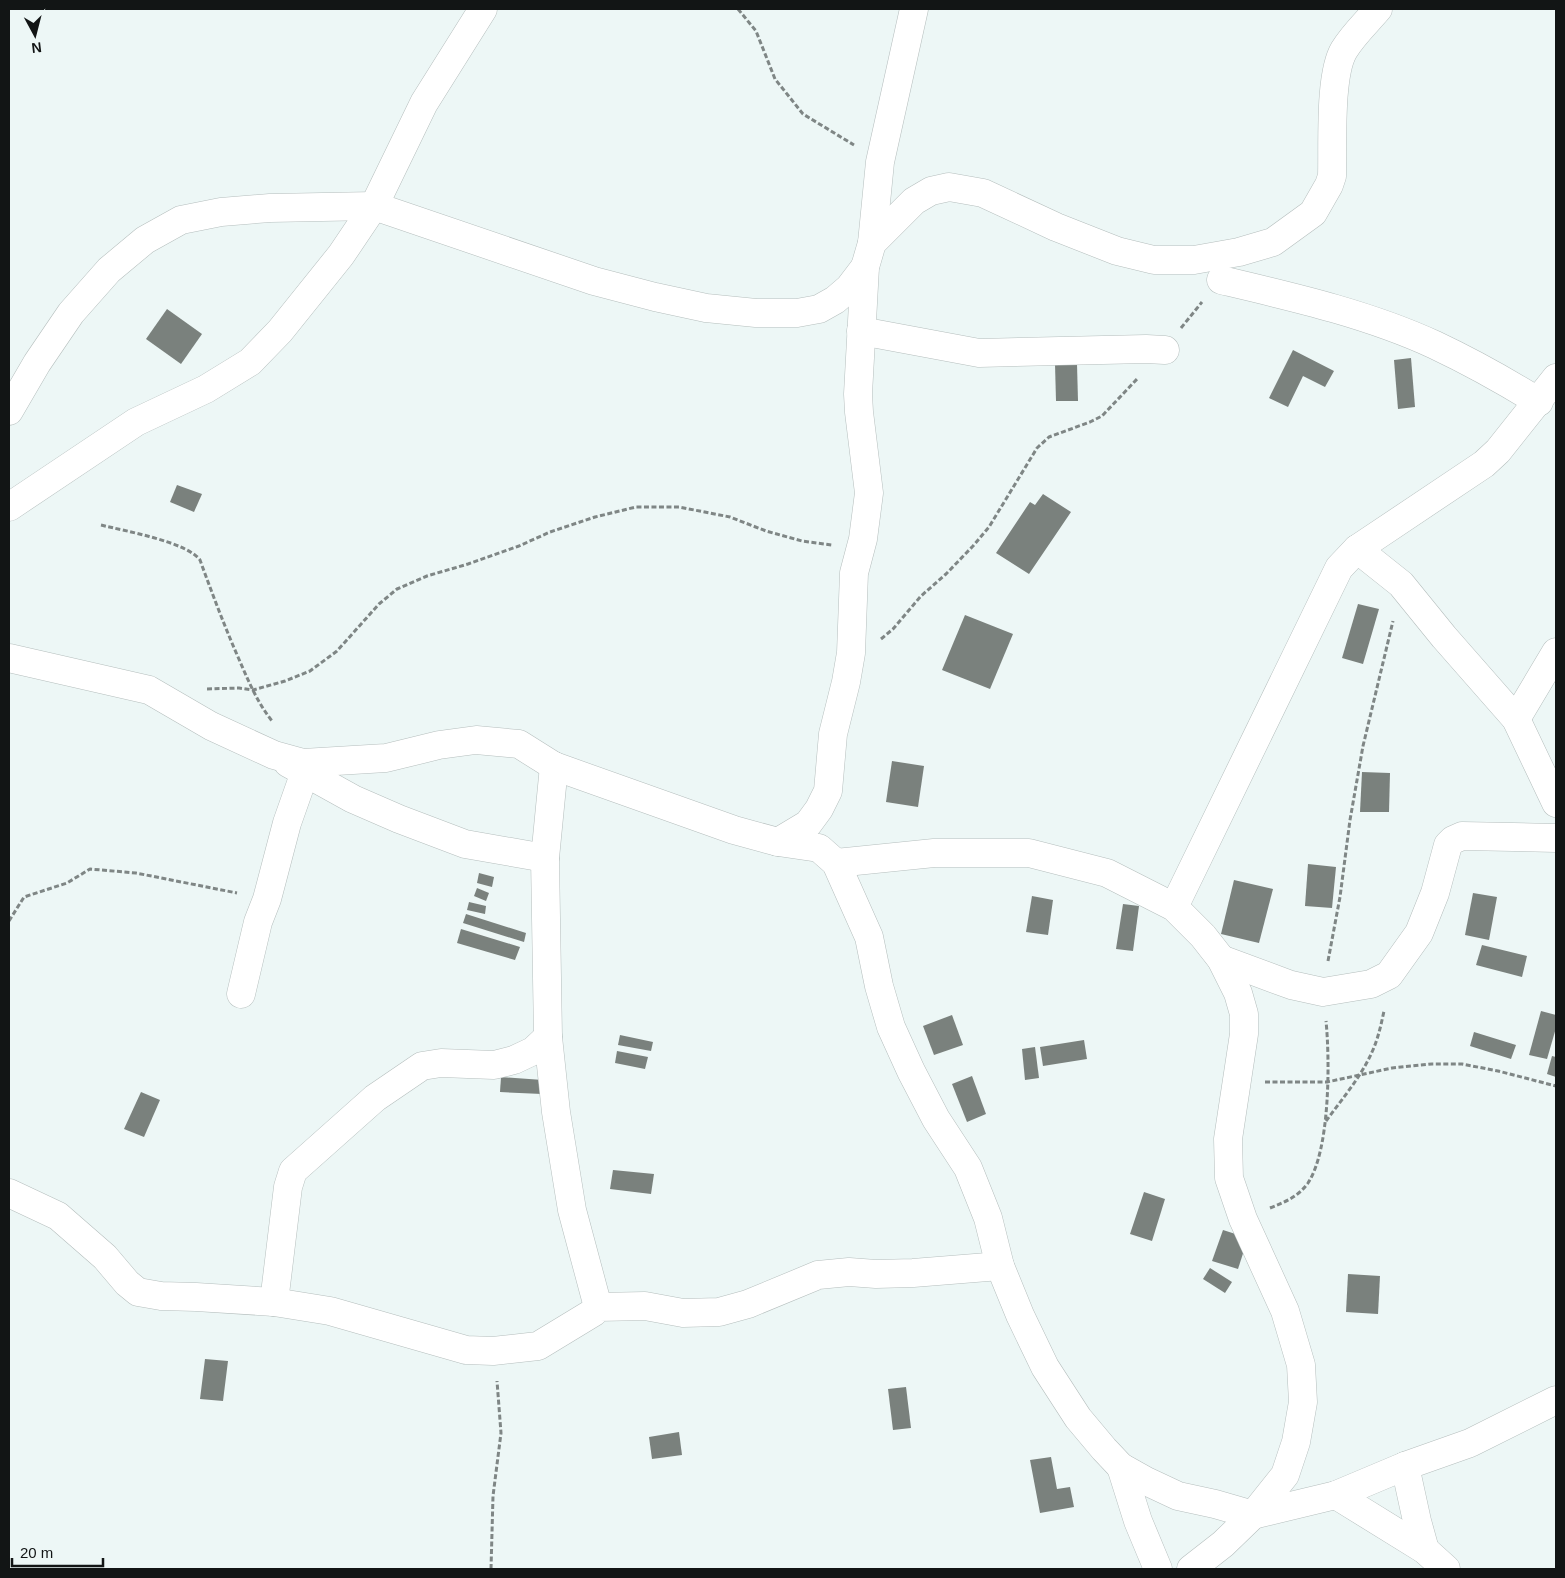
<svg xmlns="http://www.w3.org/2000/svg" width="1565" height="1578" viewBox="0 0 1565 1578" font-family="Arial,sans-serif">
  <rect width="100%" height="100%" fill="#edf7f6"/>
  <g fill="#7a817d">
    <polygon points="167,309 202,334 181,364 146,339"/>
    <polygon points="1293,350 1334,371 1325,387 1303,376 1288,407 1269,398"/>
    <polygon points="1411,358 1415,407 1398,409 1394,360"/>
    <polygon points="1055,364 1077,364 1078,401 1056,401"/>
    <polygon points="177,485 202,494 194,512 170,502"/>
    <polygon points="1043,494 1071,512 1029,574 996,553 1030,502 1035,505"/>
    <polygon points="1358,604 1379,609 1363,664 1342,658"/>
    <polygon points="965,615 1013,634 990,689 942,670"/>
    <polygon points="892,761 924,766 918,807 886,802"/>
    <polygon points="1362,772 1390,773 1389,812 1360,812"/>
    <polygon points="1308,864 1336,867 1332,908 1305,906"/>
    <polygon points="479,873 494,877 492,887 477,883"/>
    <polygon points="1234,880 1273,889 1259,943 1221,934"/>
    <polygon points="477,888 489,893 486,901 474,896"/>
    <polygon points="1473,893 1497,897 1489,940 1465,935"/>
    <polygon points="1032,896 1053,900 1048,935 1026,932"/>
    <polygon points="469,902 486,906 485,914 467,910"/>
    <polygon points="1123,904 1139,906 1133,951 1116,949"/>
    <polygon points="466,914 526,933 524,942 463,923"/>
    <polygon points="461,929 520,947 515,960 457,943"/>
    <polygon points="1482,945 1527,956 1522,977 1476,965"/>
    <polygon points="1541,1011 1556,1015 1556,1028 1547,1059 1529,1055"/>
    <polygon points="952,1015 963,1045 934,1055 923,1026"/>
    <polygon points="1474,1032 1516,1045 1511,1059 1470,1046"/>
    <polygon points="620,1035 653,1042 651,1051 618,1045"/>
    <polygon points="1084,1040 1087,1059 1043,1066 1040,1047"/>
    <polygon points="1035,1047 1039,1078 1025,1080 1022,1049"/>
    <polygon points="617,1051 648,1057 645,1069 615,1063"/>
    <polygon points="1552,1056 1556,1057 1556,1077 1547,1074"/>
    <polygon points="972,1076 986,1114 967,1122 952,1084"/>
    <polygon points="501,1077 543,1080 542,1094 500,1092"/>
    <polygon points="141,1092 160,1100 144,1137 124,1129"/>
    <polygon points="613,1170 654,1174 651,1194 610,1189"/>
    <polygon points="1144,1192 1165,1199 1152,1241 1130,1234"/>
    <polygon points="1223,1230 1248,1238 1238,1269 1212,1261"/>
    <polygon points="1210,1268 1232,1282 1225,1293 1203,1279"/>
    <polygon points="1348,1274 1380,1276 1378,1314 1346,1312"/>
    <polygon points="205,1359 228,1361 223,1401 200,1399"/>
    <polygon points="906,1387 911,1428 893,1430 888,1389"/>
    <polygon points="679,1432 682,1455 652,1459 649,1437"/>
    <polygon points="1051,1457 1057,1489 1070,1487 1074,1507 1040,1513 1030,1460"/>
  </g>
  <g fill="none" stroke-linecap="round" stroke-linejoin="round">
    <defs>
      <g id="minor">
        <polyline points="872,243 880,162 914,9"/>
        <path d="M1221 280C1293 297 1368 314 1435 345 1471 362 1505 381 1539 402"/>
        <polyline points="861,331 979,353 1146,349 1165,350"/>
        <polyline points="9,411 37,363 71,313 109,270 145,240 181,220 221,212 270,208 374,206 594,281 655,297 706,308 756,313 797,313 819,309 835,300 849,288 865,267"/>
        <polyline points="9,507 136,422 206,389 250,362 280,331 341,255 374,206 424,103 483,9"/>
        <polyline points="1357,549 1401,584 1444,637 1516,719 1556,803"/>
        <polyline points="9,658 149,690 211,726 274,755 303,763 386,758 439,745 476,740 519,744 554,766 734,830 778,842 819,848 836,863 869,937 879,986 891,1027 911,1071 936,1119 968,1168 988,1218 1000,1266 1020,1315 1045,1367 1078,1418 1104,1449 1121,1467 1146,1481 1178,1496 1215,1504 1253,1515 1336,1495 1405,1466 1470,1443 1556,1400"/>
        <polyline points="1516,719 1556,652"/>
        <polyline points="288,763 353,799 399,819 465,844 545,858"/>
        <polyline points="554,766 545,858 548,1037 556,1112 572,1210 598,1307"/>
        <path d="M778 842 808 824 819 809 828 791 833 734 846 682 851 653 854 573 863 539 869 493 859 412 858 394 865 267 872 243 914 201 931 191 949 187 983 193 1056 227 1117 251 1154 260H1194L1239 252 1273 242 1313 213 1329 185 1332 176C1333 145 1329 75 1344 50 1353 35 1367 22 1378 9"/>
        <polyline points="836,863 934,853 1029,853 1107,873 1174,907 1203,936 1221,959 1238,993 1244,1014 1244,1034 1228,1139 1229,1178 1243,1219 1285,1311 1301,1365 1303,1402 1296,1442 1285,1475 1253,1515 1223,1544 1191,1569"/>
        <polyline points="1174,907 1339,568 1357,549 1484,464 1498,451 1556,378"/>
        <polyline points="1221,959 1291,985 1323,992 1371,984 1389,975 1419,933 1435,893 1448,845 1453,840 1462,836 1556,838"/>
        <polyline points="241,994 258,922 267,899 287,823 305,772"/>
        <polyline points="9,1193 58,1216 105,1257 127,1283 138,1292 161,1296 196,1297 274,1302 330,1311 466,1350 493,1351 538,1346 594,1312 598,1307 645,1306 683,1313 719,1312 748,1304 818,1275 849,1272 876,1274 913,1273 1000,1266"/>
        <polyline points="274,1302 288,1187 293,1171 375,1098 422,1066 441,1063 494,1065 514,1060 533,1051 548,1037"/>
        <polyline points="1405,1466 1417,1521 1425,1550"/>
        <polyline points="1121,1467 1138,1521 1158,1569"/>
        <polyline points="1336,1495 1425,1550 1446,1569"/>
      </g>
    </defs>
    <use href="#minor" stroke="#b5bebd" stroke-width="29"/>
    <g stroke="#7f8685" stroke-width="3" stroke-dasharray="5 2.5" stroke-linecap="butt">
      <polyline points="738,9 756,31 775,79 803,114 854,145"/>
      <polyline points="1181,328 1202,302"/>
      <path d="M101 525C125 531 187 542 200 560 212 593 224 625 238 657 248 680 257 702 272 721"/>
      <polyline points="881,639 893,629 921,596 946,574 973,546 989,527 1037,448 1049,437 1090,422 1102,416 1138,378"/>
      <polyline points="207,689 239,688 253,690 285,681 310,671 337,651 379,604 397,589 427,576 468,564 519,546 550,532 595,517 636,507 679,507 730,517 766,531 802,541 832,545"/>
      <polyline points="9,921 24,897 67,883 90,869 136,873 237,893"/>
      <polyline points="1328,961 1340,897 1350,820 1363,746 1393,621"/>
      <polyline points="1265,1082 1327,1082 1392,1068 1432,1064 1462,1064 1498,1071 1556,1086"/>
      <path d="M1326 1121C1342 1099 1361 1077 1372 1052 1378 1039 1381 1025 1384 1011"/>
      <path d="M1270 1208C1285 1202 1298 1197 1308 1183 1330 1150 1330 1061 1326 1021"/>
      <polyline points="491,1569 493,1496 501,1433 497,1381"/>
    </g>
    <use href="#minor" stroke="#fff" stroke-width="28"/>
  </g>
  <rect width="1565" height="1578" fill="none" stroke="#121515" stroke-width="20"/>
  <g transform="translate(35 35) rotate(173)" stroke="#edf7f6" stroke-width="4" paint-order="stroke">
  <path d="M0-4L9 19L0 12L-9 19Z" fill="#121515"/>
  <text y="-8" font-size="14" font-weight="bold" text-anchor="middle" fill="#121515">N</text>
  </g>
  <path d="M12 1558v8h91v-8" fill="none" stroke="#121515" stroke-width="2.5"/>
  <text x="20" y="1558" font-size="15" fill="#121515" stroke="#edf7f6" stroke-width="4" paint-order="stroke">20 m</text>
</svg>
